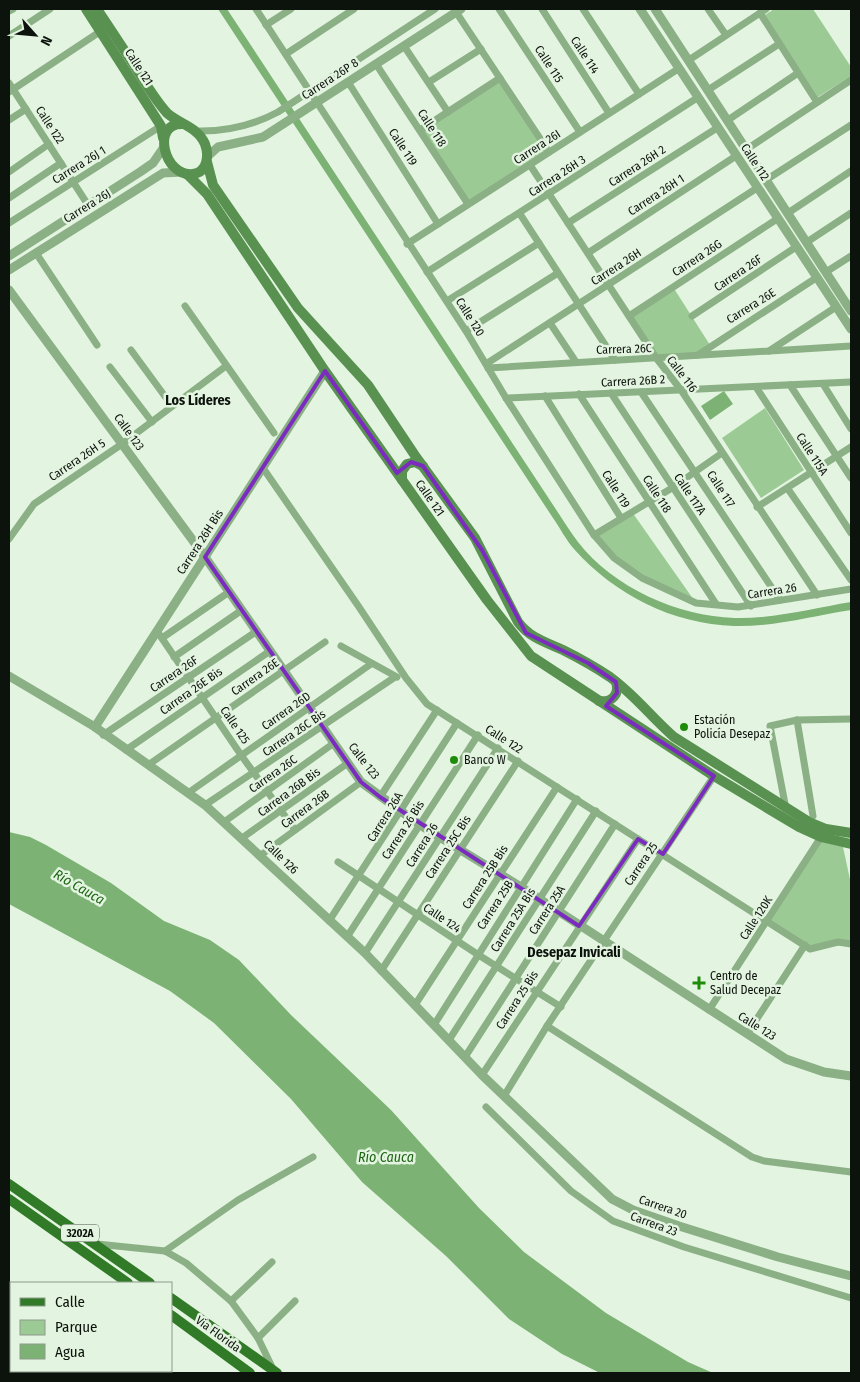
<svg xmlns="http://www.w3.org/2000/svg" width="860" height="1382" viewBox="0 0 860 1382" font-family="'Fira Sans Condensed',sans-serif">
  <rect width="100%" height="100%" fill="#e3f4e0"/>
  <g fill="#9cca95">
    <polygon points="774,9 813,9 851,67 851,76 818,97 765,15"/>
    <polygon points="500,78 549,152 468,204 420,130"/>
    <polygon points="673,287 710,345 698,355 657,359 629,316"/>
    <polygon points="765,408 804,470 761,498 722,438"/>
    <polygon points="632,512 696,603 669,592 614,558 594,535"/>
    <polygon points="819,841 843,847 851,884 851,944 810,949 767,921"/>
  </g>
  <g fill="#7db275">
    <path d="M218 9H227L559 514C565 523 571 533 578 542 614 588 677 616 735 618 773 619 814 608 851 602V610C813 616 773 627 734 626 673 624 615 595 574 549 566 540 560 528 553 518Z"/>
    <polygon points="724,391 733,404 710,420 701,406"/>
    <polygon points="9,832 30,837 46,845 111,883 164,921 210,940 239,960 291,1015 391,1110 479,1208 524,1252 606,1313 688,1362 713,1373 600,1373 562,1354 509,1319 446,1256 362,1182 291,1099 214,1023 170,991 9,904"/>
  </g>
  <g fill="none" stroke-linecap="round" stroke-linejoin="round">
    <g stroke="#8bb085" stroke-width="7">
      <polyline points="256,9 466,331 506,398 594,535 614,558 642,578 696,603 738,607 851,589"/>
      <polyline points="454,9 549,152"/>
      <polyline points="499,9 580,132"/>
      <polyline points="542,9 609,113"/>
      <polyline points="583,9 639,94"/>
      <polyline points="708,9 726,35"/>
      <polyline points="9,11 13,9"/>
      <polyline points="760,13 817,102"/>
      <polyline points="266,25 291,9"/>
      <polyline points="9,36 50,9"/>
      <polyline points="404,46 448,112"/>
      <polyline points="286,54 354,9"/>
      <polyline points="689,60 766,9"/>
      <polyline points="376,64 468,204"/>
      <polyline points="348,82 438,224"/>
      <polyline points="429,82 481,49"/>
      <polyline points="9,83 88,205"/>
      <polyline points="708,90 779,44"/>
      <polyline points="9,92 101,31"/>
      <polyline points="9,120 26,109"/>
      <polyline points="728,120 798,73"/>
      <polyline points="420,130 500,78"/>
      <path d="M195 131C225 132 252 126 278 112L435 9"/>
      <polyline points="747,149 851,80"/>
      <polyline points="530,165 657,359 681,390 817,595"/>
      <polyline points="9,172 49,144"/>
      <polyline points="766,180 851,125"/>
      <polyline points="9,198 61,163"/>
      <polyline points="788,213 851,171"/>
      <polyline points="520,214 615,360"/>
      <polyline points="9,223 161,126"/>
      <polyline points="568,223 717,128"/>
      <polyline points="807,242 851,213"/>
      <polyline points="407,244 678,69"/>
      <polyline points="36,253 97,345"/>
      <polyline points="588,253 736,156"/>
      <polyline points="427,272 697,98"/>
      <polyline points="826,272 851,256"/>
      <polyline points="447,301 539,243"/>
      <polyline points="185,306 274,433"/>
      <polyline points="629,316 777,219"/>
      <polyline points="692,316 796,247"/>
      <polyline points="550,323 576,362"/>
      <polyline points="466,331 558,273"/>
      <polyline points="131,350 172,406"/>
      <polyline points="769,351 836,307"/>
      <polyline points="698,355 816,278"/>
      <polyline points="486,364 757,188"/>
      <polyline points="110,367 152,422"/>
      <polyline points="488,368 851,346"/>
      <polyline points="823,384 851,429"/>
      <polyline points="790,385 851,478"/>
      <polyline points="756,387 851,533"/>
      <polyline points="641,392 780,600"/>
      <polyline points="611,393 751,606"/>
      <polyline points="579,394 716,604"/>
      <polyline points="545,396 621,518"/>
      <polyline points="506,398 851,382"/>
      <polyline points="263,468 359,607 406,678 427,704 810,949 838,942 851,944"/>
      <polyline points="788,489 851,580"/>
      <polyline points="757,507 851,447"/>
      <polyline points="594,535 672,488 722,453"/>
      <polyline points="9,539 34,504 122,444 226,366"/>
      <polyline points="157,631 241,755 295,830"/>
      <polyline points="162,638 229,592"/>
      <polyline points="341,646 397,677"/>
      <polyline points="174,657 242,610"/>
      <polyline points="797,720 813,816"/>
      <polyline points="103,735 257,631"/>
      <polyline points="126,750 270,651"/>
      <polyline points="148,765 325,642"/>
      <polyline points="188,793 371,664"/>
      <polyline points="380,797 437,710"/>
      <polyline points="205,805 395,677"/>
      <polyline points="786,809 770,726 797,720 851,719"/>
      <polyline points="224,822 334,743"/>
      <polyline points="242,838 348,763"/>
      <polyline points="261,855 361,782"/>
      <polyline points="338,862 477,954 561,1007"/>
      <polyline points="329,921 457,723"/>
      <polyline points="347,937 478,735"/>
      <polyline points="365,953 498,748"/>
      <polyline points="381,971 518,761"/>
      <polyline points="415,1005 557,787"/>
      <polyline points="709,1010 821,837"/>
      <polyline points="434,1025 577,799"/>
      <polyline points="547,1026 752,1157 764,1161 851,1172"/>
      <polyline points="747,1034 805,945"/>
      <polyline points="449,1040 596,811"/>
      <polyline points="465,1057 615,824"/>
      <polyline points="482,1075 638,839"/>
      <polyline points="504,1096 547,1026 714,776"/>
      <polyline points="486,1107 571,1191 613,1221 684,1247 851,1298"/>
      <polyline points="97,1244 165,1251 186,1263 231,1301 258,1338 273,1369"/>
      <polyline points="165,1251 238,1200 313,1157"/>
      <polyline points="231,1301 272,1262"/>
      <polyline points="258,1338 295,1301"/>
    </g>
    <g stroke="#8bb085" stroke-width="9">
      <polyline points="640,9 851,329"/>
      <polyline points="655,9 851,311"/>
      <polyline points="208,156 218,147 263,137 461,9"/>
      <polyline points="9,256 140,172 153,163 164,147"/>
      <polyline points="9,270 163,173 182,172"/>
      <polyline points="9,290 205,557 361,782 420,825 521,887 786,1059 824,1072 851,1076"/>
      <polyline points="9,676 95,727 205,805 365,953 482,1075 612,1199 633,1210 679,1226 778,1257 851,1276"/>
      <polyline points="95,727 325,371"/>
    </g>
    <g stroke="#599151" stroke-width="10">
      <polyline points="86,9 161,126 163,138"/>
      <path d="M97 9C111 30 125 51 139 73 147 86 156 101 167 113 179 124 198 127 205 144 209 155 208 172 193 174 164 178 150 121 184 124"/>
      <path d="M207 162 213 185 298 308 368 385 416 457 475 538 518 622C530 638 545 642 563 650 579 658 595 667 610 677 636 696 651 717 674 737L809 822 826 829 851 833"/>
      <polyline points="187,174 207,194 325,371 487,600 531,656 714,776 799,827 821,837 851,844"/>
      <polyline points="402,480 402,471 407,464 415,462 423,466"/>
      <path d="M599 701C612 703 620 694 616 682"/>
    </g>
    <g stroke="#317a27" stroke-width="10">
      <polyline points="9,1184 150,1283"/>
      <polyline points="9,1199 128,1283"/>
      <polyline points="171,1298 277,1373"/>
      <polyline points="171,1315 250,1373"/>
    </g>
  </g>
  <path fill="none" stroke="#7b2cbf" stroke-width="4" stroke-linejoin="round" d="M325 371 397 473 411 462 423 466 482 550 526 633 588 663 616 682 617 693 606 706 714 776 663 854 638 839 579 926 380 797 361 782 205 557Z"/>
  <g fill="#1f8b0a" stroke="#e3f4e0" stroke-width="2">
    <circle cx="684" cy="727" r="5"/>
    <circle cx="454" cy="760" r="5"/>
    <path d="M696.5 975.5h5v5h5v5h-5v5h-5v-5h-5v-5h5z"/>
  </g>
  <g text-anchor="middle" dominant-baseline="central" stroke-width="5" stroke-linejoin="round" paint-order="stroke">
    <rect fill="#e3f4e0" stroke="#4c564c" stroke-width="1" x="61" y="1224.5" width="38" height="17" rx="4"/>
    <g font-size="11" font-weight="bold" fill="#0c120c">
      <text x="80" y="1233">3202A</text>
    </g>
    <g font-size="12" fill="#0c120c" stroke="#e3f4e0">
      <text transform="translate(585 55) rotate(57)">Calle 114</text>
      <text transform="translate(549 64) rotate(57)">Calle 115</text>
      <text transform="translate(139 67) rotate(57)">Calle 121</text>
      <text transform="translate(330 79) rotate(-33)">Carrera 26P 8</text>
      <text transform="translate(50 125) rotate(57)">Calle 122</text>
      <text transform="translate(432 128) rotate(57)">Calle 118</text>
      <text transform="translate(403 147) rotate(57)">Calle 119</text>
      <text transform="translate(537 147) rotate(-33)">Carrera 26I</text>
      <text transform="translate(755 162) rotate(57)">Calle 112</text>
      <text transform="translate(79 165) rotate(-32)">Carrera 26J 1</text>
      <text transform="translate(637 166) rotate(-33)">Carrera 26H 2</text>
      <text transform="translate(557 176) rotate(-33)">Carrera 26H 3</text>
      <text transform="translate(656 195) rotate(-33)">Carrera 26H 1</text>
      <text transform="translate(87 206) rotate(-32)">Carrera 26J</text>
      <text transform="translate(697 258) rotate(-33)">Carrera 26G</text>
      <text transform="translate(616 267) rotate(-33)">Carrera 26H</text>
      <text transform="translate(738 273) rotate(-34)">Carrera 26F</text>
      <text transform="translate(751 306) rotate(-32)">Carrera 26E</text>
      <text transform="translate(470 317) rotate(58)">Calle 120</text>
      <text transform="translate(624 349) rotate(-2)">Carrera 26C</text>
      <text transform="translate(682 374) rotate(53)">Calle 116</text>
      <text transform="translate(633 381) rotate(-3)">Carrera 26B 2</text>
      <text transform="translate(129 432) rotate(54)">Calle 123</text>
      <text transform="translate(812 454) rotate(57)">Calle 115A</text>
      <text transform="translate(77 460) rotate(-34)">Carrera 26H 5</text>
      <text transform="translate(616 489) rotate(58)">Calle 119</text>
      <text transform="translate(721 489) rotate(57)">Calle 117</text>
      <text transform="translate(657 494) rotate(57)">Calle 118</text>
      <text transform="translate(690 494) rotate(56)">Calle 117A</text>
      <text transform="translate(430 498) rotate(55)">Calle 121</text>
      <text transform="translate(200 542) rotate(-57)">Carrera 26H Bis</text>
      <text transform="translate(772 591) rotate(-9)">Carrera 26</text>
      <text transform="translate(174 674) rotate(-34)">Carrera 26F</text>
      <text transform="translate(255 677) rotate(-35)">Carrera 26E</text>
      <text transform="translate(191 691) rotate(-35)">Carrera 26E Bis</text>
      <text transform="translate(286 711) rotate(-35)">Carrera 26D</text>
      <text transform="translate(235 725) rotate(56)">Calle 125</text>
      <text transform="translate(294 733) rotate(-34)">Carrera 26C Bis</text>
      <text transform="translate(504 739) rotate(33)">Calle 122</text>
      <text transform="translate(364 761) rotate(52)">Calle 123</text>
      <text transform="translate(273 774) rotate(-35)">Carrera 26C</text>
      <text transform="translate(289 792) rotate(-36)">Carrera 26B Bis</text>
      <text transform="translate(305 809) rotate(-36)">Carrera 26B</text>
      <text transform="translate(385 817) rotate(-58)">Carrera 26A</text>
      <text transform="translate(403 830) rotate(-57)">Carrera 26 Bis</text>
      <text transform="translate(422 845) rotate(-58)">Carrera 26</text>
      <text transform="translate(448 847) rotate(-57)">Carrera 25C Bis</text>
      <text transform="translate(281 857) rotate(44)">Calle 126</text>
      <text transform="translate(641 864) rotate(-56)">Carrera 25</text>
      <text transform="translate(485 877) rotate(-57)">Carrera 25B Bis</text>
      <text transform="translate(495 905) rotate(-57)">Carrera 25B</text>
      <text transform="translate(547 910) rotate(-57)">Carrera 25A</text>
      <text transform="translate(442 918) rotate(34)">Calle 124</text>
      <text transform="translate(756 918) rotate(-57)">Calle 120K</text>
      <text transform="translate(513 920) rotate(-58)">Carrera 25A Bis</text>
      <text transform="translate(517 1000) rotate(-57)">Carrera 25 Bis</text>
      <text transform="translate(757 1026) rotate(32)">Calle 123</text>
      <text transform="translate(663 1207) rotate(19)">Carrera 20</text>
      <text transform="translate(654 1224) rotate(20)">Carrera 23</text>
      <text transform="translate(218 1334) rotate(36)">Via Florida</text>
    </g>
    <g font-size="12" fill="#0c120c" stroke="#e3f4e0" text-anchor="start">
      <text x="694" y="720">Estación<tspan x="694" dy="14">Policía Desepaz</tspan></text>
      <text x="464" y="760">Banco W</text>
      <text x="710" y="976">Centro de<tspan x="710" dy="14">Salud Decepaz</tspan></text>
    </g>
    <g font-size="14" font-weight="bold" fill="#0c120c" stroke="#e3f4e0">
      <text x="198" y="400">Los Líderes</text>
      <text x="574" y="952">Desepaz Invicali</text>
    </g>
    <g font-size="14" font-style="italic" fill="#1d6413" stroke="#e3f4e0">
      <text transform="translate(79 887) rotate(30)">Río Cauca</text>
      <text x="386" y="1157">Río Cauca</text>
    </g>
  </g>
  <rect width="860" height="1382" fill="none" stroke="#0c120c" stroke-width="20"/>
  <rect x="10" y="1282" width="162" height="90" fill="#e3f4e0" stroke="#8d9a8b"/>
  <rect x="20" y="1298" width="25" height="8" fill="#317a27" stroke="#8d9a8b"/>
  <text x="55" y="1307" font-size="15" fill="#0c120c">Calle</text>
  <rect x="20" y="1320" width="25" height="15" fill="#9cca95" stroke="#8d9a8b"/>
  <text x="55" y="1332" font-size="15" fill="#0c120c">Parque</text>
  <rect x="20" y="1344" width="25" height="15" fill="#7db275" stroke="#8d9a8b"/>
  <text x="55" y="1357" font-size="15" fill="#0c120c">Agua</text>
  <g transform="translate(35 35) rotate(117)" stroke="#e3f4e0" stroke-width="4" paint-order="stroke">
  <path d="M0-4L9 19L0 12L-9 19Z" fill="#0c120c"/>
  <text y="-8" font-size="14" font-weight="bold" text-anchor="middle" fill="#0c120c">N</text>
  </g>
</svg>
